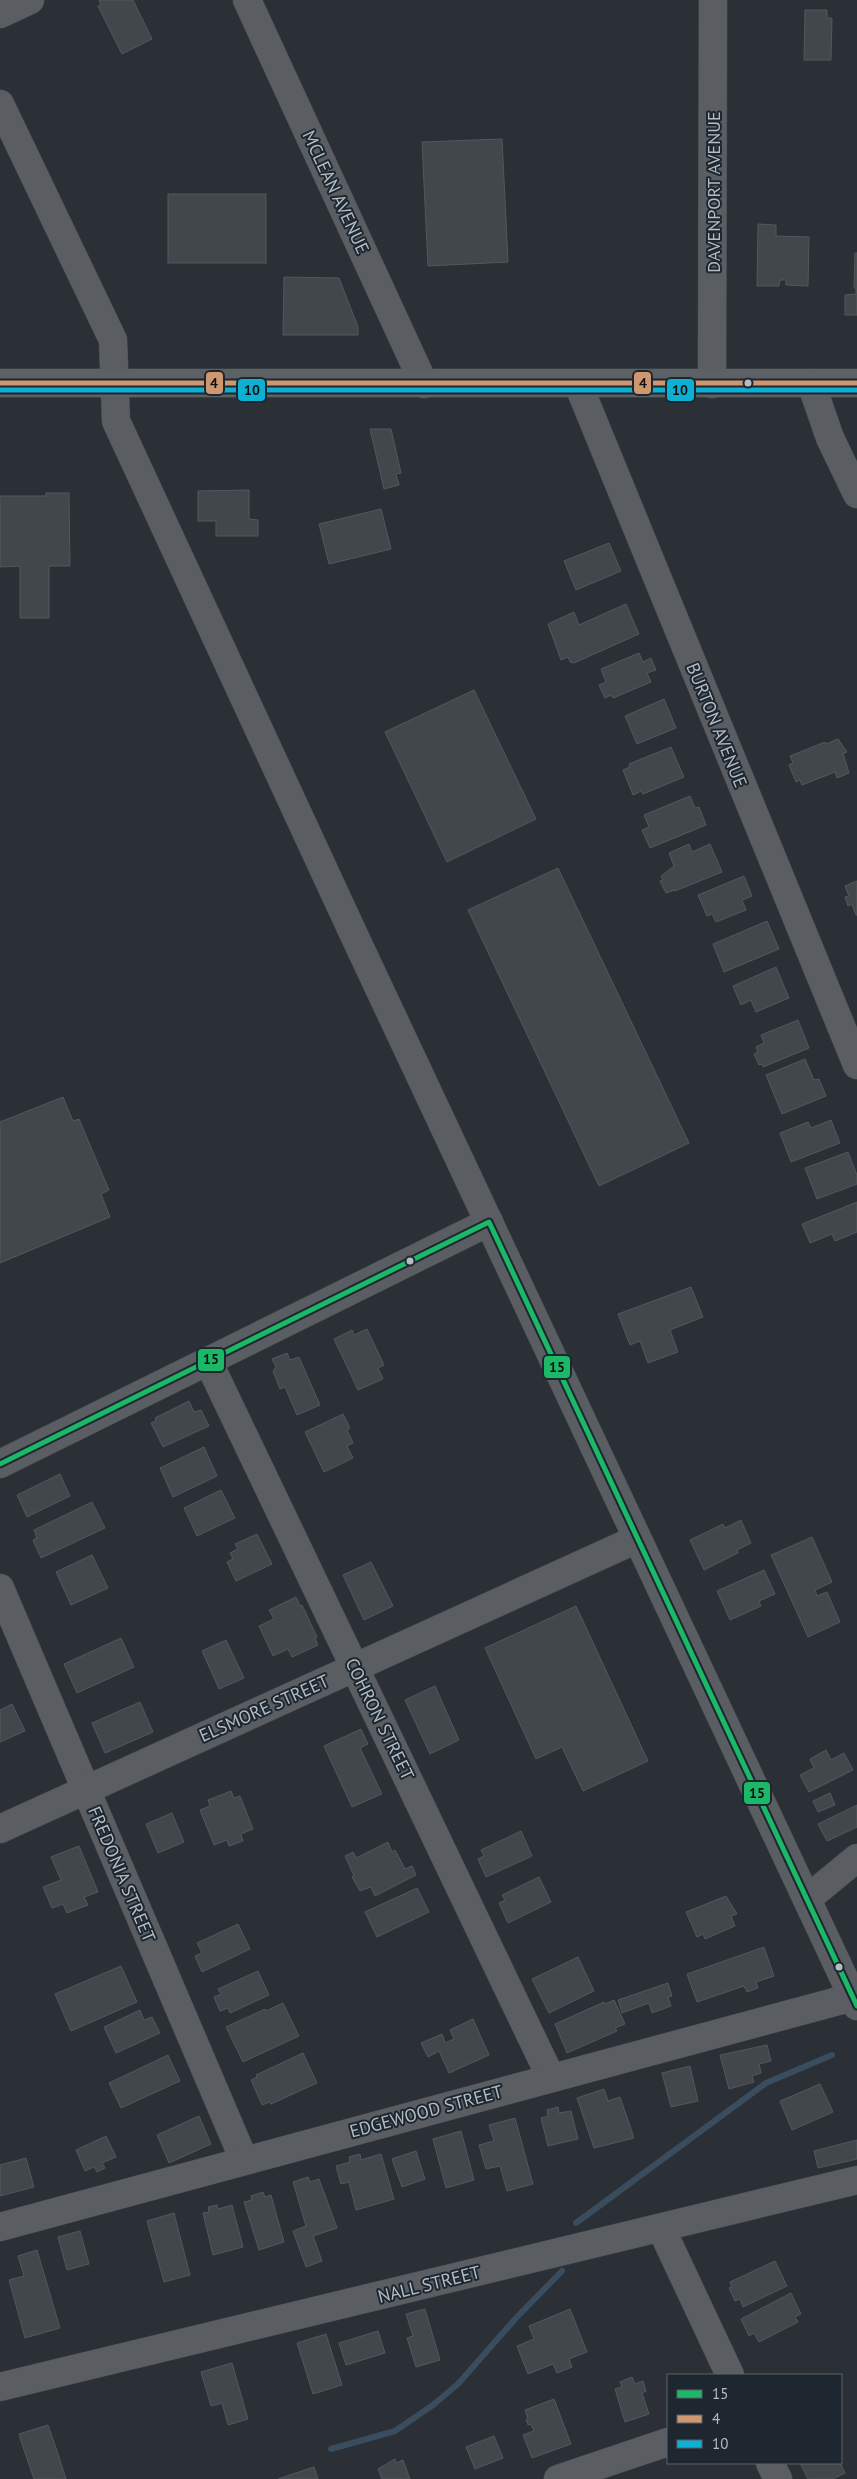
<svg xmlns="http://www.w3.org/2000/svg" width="857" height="2479" viewBox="0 0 857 2479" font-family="'PT Sans',sans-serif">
  <rect width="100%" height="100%" fill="#2a3035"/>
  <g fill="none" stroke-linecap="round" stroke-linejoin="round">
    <g stroke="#3a4d5e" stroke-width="6">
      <polyline points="576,2223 766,2083 832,2055"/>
      <polyline points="331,2449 395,2431 433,2405 458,2384 516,2318 562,2271"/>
    </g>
  </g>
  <g fill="#42474c" stroke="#52585d">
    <polygon points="99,0 133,0 152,39 122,54 98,6 101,5"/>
    <polygon points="805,10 827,10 827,18 832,18 831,60 804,60"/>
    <polygon points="502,139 508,262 428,266 422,142"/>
    <rect x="168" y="194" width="98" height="69"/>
    <polygon points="758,224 776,225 776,236 809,237 808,286 786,285 786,280 780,280 779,286 757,286"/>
    <polygon points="855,253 857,253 857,315 845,315 845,295 856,294 856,288 854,288"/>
    <polygon points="284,277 339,278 358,327 358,335 283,335"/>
    <polygon points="370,429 391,429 401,473 396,474 399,485 384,489"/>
    <polygon points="249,490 249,519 258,520 258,536 216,536 216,521 198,521 198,491"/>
    <polygon points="46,493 69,493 70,566 49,566 49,618 20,618 20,566 0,567 0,496 46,496"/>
    <polygon points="381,509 391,549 329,564 319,524"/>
    <polygon points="609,543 621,571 576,590 564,561"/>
    <polygon points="626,604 639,634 574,663 570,662 568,657 561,660 548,624 574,612 579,625"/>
    <polygon points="639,653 643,662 651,658 656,670 647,673 651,682 613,698 611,695 605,698 599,685 606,682 601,669"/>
    <polygon points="474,690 536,819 447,862 385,732"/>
    <polygon points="664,699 676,728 637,744 625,716"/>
    <polygon points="838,739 847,752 843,753 849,773 837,778 835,772 802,785 800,780 796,782 789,765 793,763 790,756 825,742 826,744"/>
    <polygon points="671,747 684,777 643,794 641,791 633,795 623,770 630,767 629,764"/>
    <polygon points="690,796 695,808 699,807 706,825 650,848 642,830 649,827 644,815"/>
    <polygon points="689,844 692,852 710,844 722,872 675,891 675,890 666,893 660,881 663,880 661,876 674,866 669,853"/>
    <polygon points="558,868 689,1143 599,1186 468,910"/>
    <polygon points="744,876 752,896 742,900 746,910 716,922 712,914 707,916 698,895"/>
    <polygon points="857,881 857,915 856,915 852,904 848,906 845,897 849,896 845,886"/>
    <polygon points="767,921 779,949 724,972 713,944"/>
    <polygon points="776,967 789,998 756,1012 751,1000 741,1005 733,986"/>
    <polygon points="798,1020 809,1048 763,1067 762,1064 759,1065 754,1054 758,1052 756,1047 764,1043 761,1035"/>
    <polygon points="805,1059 814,1080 819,1079 826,1096 782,1114 766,1075"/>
    <polygon points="63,1097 73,1121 79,1119 109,1190 101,1194 110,1217 0,1263 0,1122"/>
    <polygon points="831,1120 840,1143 791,1162 780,1133 808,1122 811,1128"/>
    <polygon points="848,1152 857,1175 857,1184 817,1199 805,1168"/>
    <polygon points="857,1202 857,1232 835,1241 832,1234 810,1243 802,1224"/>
    <polygon points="691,1287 703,1317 670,1330 678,1352 648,1363 640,1341 630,1345 618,1314"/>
    <polygon points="367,1329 384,1365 378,1368 383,1379 358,1390 334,1339 352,1330 354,1335"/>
    <polygon points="287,1353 290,1360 299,1357 320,1405 297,1415 285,1387 280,1389 273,1371 276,1367 272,1359"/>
    <polygon points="189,1401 194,1412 201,1410 209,1426 163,1447 151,1423 156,1421 155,1418"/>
    <polygon points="343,1414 350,1428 347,1430 353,1443 347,1446 353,1458 324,1472 305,1432"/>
    <polygon points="204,1447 217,1476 173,1497 160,1468"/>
    <polygon points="60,1474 70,1496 27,1517 17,1495"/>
    <polygon points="221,1490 235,1518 197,1536 184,1508"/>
    <polygon points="92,1502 105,1528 41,1558 33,1540 37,1538 34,1530"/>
    <polygon points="741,1520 751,1543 737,1550 738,1553 704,1570 690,1540 723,1524 725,1528"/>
    <polygon points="257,1534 272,1564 236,1581 227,1562 233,1559 230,1553 238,1549 235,1544"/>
    <polygon points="812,1537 832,1582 815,1590 817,1596 827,1592 840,1622 808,1637 771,1555"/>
    <polygon points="92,1555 108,1588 71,1605 56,1572"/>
    <polygon points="371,1562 393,1606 364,1620 343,1575"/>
    <polygon points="764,1570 775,1594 759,1601 761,1606 730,1620 717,1591"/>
    <polygon points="296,1597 300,1606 302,1605 317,1637 315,1638 318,1645 292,1657 288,1649 273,1656 259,1626 274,1619 269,1610"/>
    <polygon points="576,1606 648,1761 583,1791 562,1747 536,1759 485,1648"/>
    <polygon points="121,1638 134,1667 77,1693 64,1664"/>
    <polygon points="226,1640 244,1678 219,1689 202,1651"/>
    <polygon points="435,1686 459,1740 430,1754 405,1700"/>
    <polygon points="140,1702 153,1732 105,1753 92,1723"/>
    <polygon points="12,1704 25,1731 0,1742 0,1710"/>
    <polygon points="361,1729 368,1744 360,1748 382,1794 352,1807 324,1746"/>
    <polygon points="826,1750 831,1760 844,1753 853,1770 809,1792 800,1775 814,1768 810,1759"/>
    <polygon points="231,1791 234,1798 240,1796 253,1829 241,1834 243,1841 229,1846 227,1840 214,1845 200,1810 210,1806 208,1800"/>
    <polygon points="830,1793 835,1805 818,1812 813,1801"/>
    <polygon points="857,1805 857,1827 827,1841 818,1824"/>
    <polygon points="172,1813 184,1842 158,1853 146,1824"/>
    <polygon points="521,1831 532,1856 486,1877 478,1859 484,1856 481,1850"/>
    <polygon points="388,1842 392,1852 395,1850 405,1869 412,1866 416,1875 375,1896 371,1887 360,1891 352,1877 354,1876 345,1856 353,1852 356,1858"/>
    <polygon points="79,1846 98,1892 84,1897 88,1905 67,1913 63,1904 52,1908 43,1887 61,1880 51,1857"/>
    <polygon points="539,1877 551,1902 508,1923 499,1903 505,1900 502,1895"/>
    <polygon points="417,1888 429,1912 377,1937 365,1912"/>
    <polygon points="726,1896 737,1914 731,1916 735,1926 705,1939 703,1934 697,1937 686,1912"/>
    <polygon points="238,1924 250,1949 202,1972 195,1956 202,1953 197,1943"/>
    <polygon points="764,1947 774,1976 756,1982 758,1988 747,1992 744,1986 697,2002 687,1974"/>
    <polygon points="578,1957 594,1991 549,2013 532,1979"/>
    <polygon points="121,1966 137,2002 71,2031 55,1994"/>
    <polygon points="258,1971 269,1995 230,2013 228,2008 220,2011 214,1997 221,1994 218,1989"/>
    <polygon points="668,1983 672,1996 668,1997 671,2006 652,2013 649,2003 622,2013 618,2000"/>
    <polygon points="614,2000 625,2024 615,2028 617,2031 567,2053 555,2024 604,2002 605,2004"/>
    <polygon points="283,2003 299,2036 243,2062 226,2027 265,2009 266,2011"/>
    <polygon points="140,2010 144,2020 152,2017 160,2033 116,2053 104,2027"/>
    <polygon points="473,2019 489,2055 449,2073 439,2051 428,2057 421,2043 442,2034 445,2043 454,2039 450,2030"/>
    <polygon points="767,2045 771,2061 759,2064 761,2073 752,2076 754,2082 729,2089 720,2055"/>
    <polygon points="303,2053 317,2083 271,2104 270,2102 262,2105 251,2080 257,2077 256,2075"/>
    <polygon points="168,2055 180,2081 121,2108 109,2083"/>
    <polygon points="690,2066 698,2101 671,2107 662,2073"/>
    <polygon points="820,2084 833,2112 792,2130 780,2101"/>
    <polygon points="604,2089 608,2101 620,2097 634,2138 594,2148 577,2098"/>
    <polygon points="558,2107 559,2113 571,2111 578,2139 548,2146 541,2118 548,2116 547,2110"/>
    <polygon points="199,2116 211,2144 169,2163 157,2135"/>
    <polygon points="515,2118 533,2184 507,2191 500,2166 486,2169 479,2145 494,2141 489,2125"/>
    <polygon points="461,2131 474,2180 446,2188 433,2139"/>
    <polygon points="106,2136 116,2157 102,2163 105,2168 97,2172 94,2167 85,2171 76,2150"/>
    <polygon points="857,2140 857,2159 818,2168 814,2151"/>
    <polygon points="416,2151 425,2179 402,2187 392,2159"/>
    <polygon points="360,2154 361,2160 381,2154 394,2199 356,2210 349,2182 341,2184 336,2166 350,2162 349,2157"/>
    <polygon points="26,2158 34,2187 0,2196 0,2165"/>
    <polygon points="308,2177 310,2182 319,2179 337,2228 313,2236 322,2261 306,2267 293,2231 306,2226 293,2182"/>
    <polygon points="263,2192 265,2197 271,2195 284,2242 259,2250 244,2202 252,2200 251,2196"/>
    <polygon points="217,2205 218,2209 232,2205 243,2247 213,2255 203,2213 209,2212 208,2207"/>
    <polygon points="174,2213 190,2275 164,2282 147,2221"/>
    <polygon points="80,2231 89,2264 67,2270 58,2237"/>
    <polygon points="37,2250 60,2328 25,2338 9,2280 24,2276 18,2256"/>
    <polygon points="775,2261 787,2286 743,2307 740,2299 735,2301 729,2288 732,2287 730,2282"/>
    <polygon points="791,2293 801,2314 795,2317 798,2322 759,2342 754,2333 749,2336 741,2319"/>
    <polygon points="425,2309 440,2360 416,2367 407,2338 413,2336 406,2314"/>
    <polygon points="570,2309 587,2352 569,2359 572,2367 557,2373 553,2364 528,2374 517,2346 534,2339 529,2326"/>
    <polygon points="378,2331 385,2353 346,2365 339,2343"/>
    <polygon points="326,2334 342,2385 313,2394 297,2343"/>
    <polygon points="232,2363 248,2419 228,2425 222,2403 211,2406 201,2372"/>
    <polygon points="632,2377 635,2384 643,2381 646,2391 642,2393 649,2414 625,2422 615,2389 622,2387 620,2382"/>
    <polygon points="554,2399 571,2444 532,2458 523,2435 534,2431 531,2424 528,2425 526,2420 528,2419 525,2410"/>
    <polygon points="48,2425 57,2451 66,2479 34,2479 21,2441 19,2434"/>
    <polygon points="494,2436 503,2458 475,2469 466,2447"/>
    <polygon points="395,2459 396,2463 403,2460 410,2479 382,2479 378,2469"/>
    <polygon points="800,2463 840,2463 845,2473 833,2479 808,2479"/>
    <polygon points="314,2467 318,2479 278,2479"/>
  </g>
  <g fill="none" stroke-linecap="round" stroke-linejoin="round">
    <defs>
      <g id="minor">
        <polyline points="247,0 424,384"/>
        <polyline points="0,14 30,0"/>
        <polyline points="0,104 113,340 116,421 354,935 857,2006"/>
        <polyline points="811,383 830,438 857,494"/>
        <polyline points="578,384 857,1065"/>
        <polyline points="712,384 713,0"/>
        <polyline points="208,1361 551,2078"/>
        <polyline points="0,1464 489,1222"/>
        <polyline points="0,1588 244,2160"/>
        <polyline points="0,1829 637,1539"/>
        <polyline points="807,1899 857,1858"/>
        <polyline points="0,2227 853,1997"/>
        <polyline points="661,2228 730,2375"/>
        <polyline points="0,2387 857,2180"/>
        <polyline points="770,2463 778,2479"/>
        <polyline points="558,2479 668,2442"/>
      </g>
      <polyline id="major" points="0,383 857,383"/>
    </defs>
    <use href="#minor" stroke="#484c50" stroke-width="29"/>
    <use href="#major" stroke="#484d52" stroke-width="29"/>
    <use href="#minor" stroke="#5a5e63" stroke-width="28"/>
    <use href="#major" stroke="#5c6165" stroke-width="28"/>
    <defs>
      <polyline id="bus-1" points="0,1464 489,1222 857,2006"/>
      <polyline id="bus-2" points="0,383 857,383"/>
      <polyline id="bus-3" points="0,390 857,390"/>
    </defs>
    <use href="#bus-1" stroke="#1e272f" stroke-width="9"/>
    <use href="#bus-2" stroke="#1e272f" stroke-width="9"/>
    <use href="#bus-3" stroke="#1e272f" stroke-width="9"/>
    <use href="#bus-1" stroke="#1ab867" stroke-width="5"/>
    <use href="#bus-2" stroke="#cd976f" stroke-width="5"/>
    <use href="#bus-3" stroke="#0dafd3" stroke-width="5"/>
  </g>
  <g fill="#b4bdc6" stroke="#1e272f" stroke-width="2">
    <circle cx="748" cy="383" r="4.5"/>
    <circle cx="410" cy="1261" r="4.5"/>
    <circle cx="839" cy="1967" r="4.5"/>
  </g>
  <g text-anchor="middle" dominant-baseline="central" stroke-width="4" stroke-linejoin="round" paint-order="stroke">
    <g font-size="18" fill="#b4bdc6" stroke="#1e272f">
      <text transform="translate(336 192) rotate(65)">MCLEAN AVENUE</text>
      <text transform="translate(713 192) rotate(-90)">DAVENPORT AVENUE</text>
      <text transform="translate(717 725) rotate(68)">BURTON AVENUE</text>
      <text transform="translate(264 1708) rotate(-24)">ELSMORE STREET</text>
      <text transform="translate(380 1719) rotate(64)">COHRON STREET</text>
      <text transform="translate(122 1874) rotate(67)">FREDONIA STREET</text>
      <text transform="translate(426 2111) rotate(-15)">EDGEWOOD STREET</text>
      <text transform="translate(429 2284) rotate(-14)">NALL STREET</text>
    </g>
  </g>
  <g stroke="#1e272f" stroke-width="2">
    <rect x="205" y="371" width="19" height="24" rx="5" fill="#cd976f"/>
    <rect x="633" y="371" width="19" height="24" rx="5" fill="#cd976f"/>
    <rect x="237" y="378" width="29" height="24" rx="5" fill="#0dafd3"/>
    <rect x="666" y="378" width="29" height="24" rx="5" fill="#0dafd3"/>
    <rect x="197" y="1348" width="28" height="24" rx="5" fill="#1ab867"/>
    <rect x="543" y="1355" width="28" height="24" rx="5" fill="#1ab867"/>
    <rect x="743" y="1781" width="28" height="24" rx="5" fill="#1ab867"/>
  </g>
  <g font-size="14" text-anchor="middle" font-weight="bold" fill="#111">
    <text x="214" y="388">4</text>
    <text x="643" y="388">4</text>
    <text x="252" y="395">10</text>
    <text x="680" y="395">10</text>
    <text x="211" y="1364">15</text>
    <text x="557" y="1372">15</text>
    <text x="757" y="1798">15</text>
  </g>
  <rect x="667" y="2374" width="175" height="90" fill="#1e272f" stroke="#5a636b"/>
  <rect x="677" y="2390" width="25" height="8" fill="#1ab867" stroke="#5a636b"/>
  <text x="712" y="2399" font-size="15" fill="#b4bdc6">15</text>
  <rect x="677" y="2415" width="25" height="8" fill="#cd976f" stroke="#5a636b"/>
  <text x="712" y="2424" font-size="15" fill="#b4bdc6">4</text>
  <rect x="677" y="2440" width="25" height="8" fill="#0dafd3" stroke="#5a636b"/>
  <text x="712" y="2449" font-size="15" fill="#b4bdc6">10</text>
</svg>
